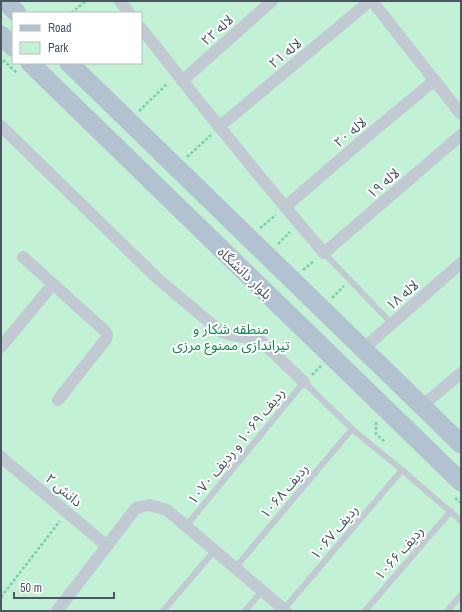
<svg xmlns="http://www.w3.org/2000/svg" width="462" height="612" viewBox="0 0 462 612" font-family="'Archivo Narrow','Noto Sans Arabic',sans-serif">
  <rect width="100%" height="100%" fill="#f5f3f3"/>
  <path fill="#c3f1d5" fill-rule="evenodd" d="M1 1H461V611H1ZM13 13H141V63H13Z"/>
  <g fill="none" stroke-linecap="round" stroke-linejoin="round">
    <g stroke="#7ad0a6" stroke-width="2.5" stroke-dasharray="3 2" stroke-linecap="butt">
      <polyline points="71,13 86,1"/>
      <polyline points="3,60 17,73"/>
      <polyline points="139,111 168,83"/>
      <polyline points="187,157 211,135"/>
      <polyline points="260,228 276,215"/>
      <polyline points="278,244 290,232"/>
      <polyline points="303,270 314,261"/>
      <polyline points="332,298 344,286"/>
      <polyline points="312,375 321,366"/>
      <polyline points="376,422 376,434 385,442"/>
      <polyline points="455,498 461,503"/>
      <polyline points="1,597 60,521"/>
    </g>
    <g stroke="#c1cad2" stroke-width="6">
      <polyline points="324,253 392,324"/>
      <polyline points="186,526 304,382 352,429 402,470 461,521"/>
      <polyline points="235,568 352,429"/>
      <polyline points="284,609 402,470"/>
      <polyline points="163,611 215,550"/>
      <polyline points="245,611 262,591"/>
      <polyline points="365,611 451,511"/>
      <polyline points="447,611 461,595"/>
    </g>
    <g stroke="#c1cad2" stroke-width="12">
      <polyline points="120,1 129,13"/>
      <polyline points="372,1 461,114"/>
      <path d="M141 28C200 104 261 179 324 253L461 135"/>
      <polyline points="182,81 272,1"/>
      <path d="M1 126 158 279 220 331C233 337 248 337 261 341L304 382"/>
      <polyline points="219,127 370,1"/>
      <polyline points="285,207 364,139 435,80"/>
      <polyline points="23,257 105,331 107,335 106,339 58,400"/>
      <polyline points="1,347 53,284"/>
      <polyline points="363,349 461,263"/>
      <polyline points="422,406 461,373"/>
      <polyline points="1,457 107,546"/>
      <polyline points="57,611 136,508 150,505 167,510 286,611"/>
    </g>
    <g stroke="#b3c2d1" stroke-width="19">
      <polyline points="5,1 17,13"/>
      <polyline points="1,35 13,47"/>
      <polyline points="30,63 461,482"/>
      <polyline points="69,63 461,444"/>
    </g>
  </g>
  <g text-anchor="middle" dominant-baseline="central" stroke-width="4" stroke-linejoin="round" paint-order="stroke">
    <g font-size="14" fill="#4a5661" stroke="#fff">
      <text transform="translate(217 30) rotate(-42)">لاله ۲۲</text>
      <text transform="translate(285 53) rotate(-40)">لاله ۲۱</text>
      <text transform="translate(350 132) rotate(-40)">لاله ۲۰</text>
      <text transform="translate(383 183) rotate(-41)">لاله ۱۹</text>
      <text transform="translate(245 273) rotate(44)">بلوار دانشگاه</text>
      <text transform="translate(402 295) rotate(-41)">لاله ۱۸</text>
      <text transform="translate(236 446) rotate(-51)">ردیف ۱۰۶۹ و ردیف ۱۰۷۰</text>
      <text transform="translate(64 490) rotate(40)">دانش ۲</text>
      <text transform="translate(284 491) rotate(-50)">ردیف ۱۰۶۸</text>
      <text transform="translate(334 532) rotate(-50)">ردیف ۱۰۶۷</text>
      <text transform="translate(399 553) rotate(-49)">ردیف ۱۰۶۶</text>
    </g>
    <g font-size="14" fill="#17864f" stroke="#fff">
      <text x="231" y="329">منطقه شکار و<tspan x="231" dy="16">تیراندازی ممنوع مرزی</tspan></text>
    </g>
  </g>
  <rect width="462" height="612" fill="none" stroke="#4a5661" stroke-width="4"/>
  <rect x="12" y="12" width="130" height="52" fill="#ffffff" stroke="#b7bbc0"/>
  <rect x="20" y="25" width="20" height="6" fill="#b3c2d1" stroke="#b7bbc0"/>
  <text x="48" y="32" font-size="12" fill="#4a5661">Road</text>
  <rect x="20" y="42" width="20" height="12" fill="#c3f1d5" stroke="#b7bbc0"/>
  <text x="48" y="52" font-size="12" fill="#4a5661">Park</text>
  <path d="M14 592v6h100v-6" fill="none" stroke="#4a5661" stroke-width="2"/>
  <text x="20" y="592" font-size="12" fill="#4a5661" stroke="#ffffff" stroke-width="3" paint-order="stroke">50 m</text>
</svg>
